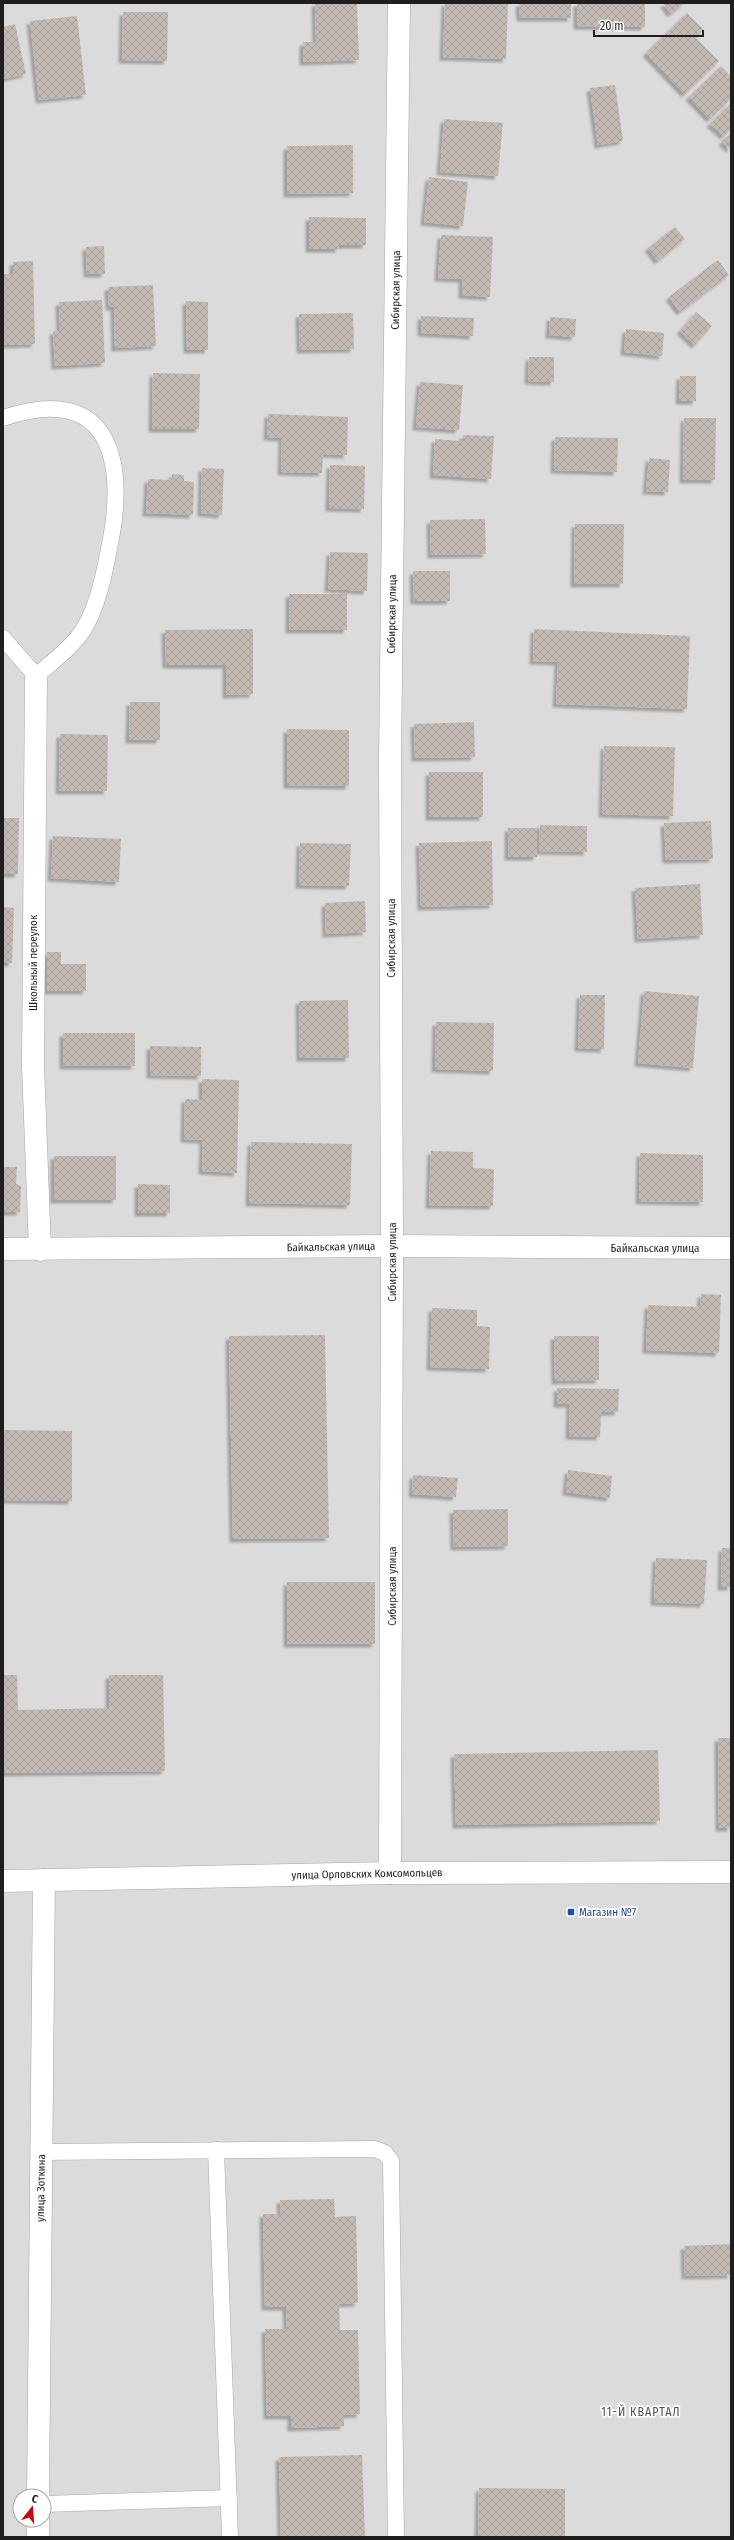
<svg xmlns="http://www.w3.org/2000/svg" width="734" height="2540" viewBox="0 0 734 2540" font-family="'Fira Sans Condensed',sans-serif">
  <defs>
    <pattern id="building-cross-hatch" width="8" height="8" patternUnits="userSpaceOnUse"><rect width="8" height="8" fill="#c3bab4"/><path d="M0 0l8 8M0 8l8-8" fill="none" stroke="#a79f9a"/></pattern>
    <filter id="shadow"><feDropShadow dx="-3.5" dy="3.5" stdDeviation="1" flood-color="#0004"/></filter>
  </defs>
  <rect width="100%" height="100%" fill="#eeebe4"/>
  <path fill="#dcdbdb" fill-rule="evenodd" d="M3 3H731V2537H3ZM20 2496H44V2520H20Z"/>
  <g fill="url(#building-cross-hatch)" filter="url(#shadow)">
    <polygon points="315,3 357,3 359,60 303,62 303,42 316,42"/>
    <polygon points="445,3 508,3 506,59 443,57"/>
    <polygon points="519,3 571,3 571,18 520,18"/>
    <polygon points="577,3 645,3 645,27 577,26"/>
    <polygon points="663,3 685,3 671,14"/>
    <polygon points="123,12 168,12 167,61 122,60"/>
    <polygon points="687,13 704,30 696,38 719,61 685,94 646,53"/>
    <polygon points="77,16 86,95 39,100 30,21"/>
    <polygon points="15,24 26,74 3,79 3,27"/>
    <polygon points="721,66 731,76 731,99 710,119 689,97"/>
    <polygon points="615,85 623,141 598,145 590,88"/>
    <polygon points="731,103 731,129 724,136 710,124"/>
    <polygon points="444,119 503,123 498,176 440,172"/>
    <polygon points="731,133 731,150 722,142"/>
    <polygon points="353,145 353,193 287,194 287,146"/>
    <polygon points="429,177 468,182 463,226 424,222"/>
    <polygon points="309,217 366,218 366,245 339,245 339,249 309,249"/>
    <polygon points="675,227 685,239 658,261 648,248"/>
    <polygon points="441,235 493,237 490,297 462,295 462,279 438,278"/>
    <polygon points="104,246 105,274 87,274 86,247"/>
    <polygon points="718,260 729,275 680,312 669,297"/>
    <polygon points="33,261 35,344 3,345 3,274 13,274 13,262"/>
    <polygon points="153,285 156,346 115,348 114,307 109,307 108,287"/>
    <polygon points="102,300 105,363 55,366 53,331 60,331 59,302"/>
    <polygon points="186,301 208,302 208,350 187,350"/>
    <polygon points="696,312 712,326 695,345 680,331"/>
    <polygon points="353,313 354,349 300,350 299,314"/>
    <polygon points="421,316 474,318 473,336 421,333"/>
    <polygon points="550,317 576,319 575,337 549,335"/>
    <polygon points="626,329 664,333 662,356 624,352"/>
    <polygon points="529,357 554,357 554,382 528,381"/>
    <polygon points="153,373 200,374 199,429 152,429"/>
    <polygon points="680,376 696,376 696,401 679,401"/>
    <polygon points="420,382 463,385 459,430 416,427"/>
    <polygon points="268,414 348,417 347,455 323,454 322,473 281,472 282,438 267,437"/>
    <polygon points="684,418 716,418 715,480 683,480"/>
    <polygon points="463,435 494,436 491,479 433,475 435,439 462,441"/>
    <polygon points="555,437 618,438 617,472 554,470"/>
    <polygon points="649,458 670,460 668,492 646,491"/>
    <polygon points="330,465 365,466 364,509 329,508"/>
    <polygon points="202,468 224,469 222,515 201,513"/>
    <polygon points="172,474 184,475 184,481 194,482 193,515 146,513 148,479 172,480"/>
    <polygon points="485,519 486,554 431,555 430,520"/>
    <polygon points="575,524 624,524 623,584 574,584"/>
    <polygon points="330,552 368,553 367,591 328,589"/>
    <polygon points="413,571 450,571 450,601 414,601"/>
    <rect x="289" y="594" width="58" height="36"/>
    <polygon points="253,629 253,694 226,695 226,665 166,665 165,630"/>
    <polygon points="534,629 690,636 687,709 556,704 558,662 533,661"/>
    <polygon points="130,702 160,702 160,740 129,740"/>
    <polygon points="474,722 475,757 415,758 414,724"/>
    <polygon points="287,729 349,730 349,786 287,785"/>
    <polygon points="60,734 108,735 107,791 59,791"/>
    <polygon points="604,746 675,747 673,816 602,814"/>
    <rect x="429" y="772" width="54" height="45"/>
    <polygon points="3,818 19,818 18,874 3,874"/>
    <polygon points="711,821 713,859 666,860 664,823"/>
    <polygon points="540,825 587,826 587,852 539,851"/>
    <rect x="508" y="828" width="29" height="29"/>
    <polygon points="53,836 121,839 119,882 51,878"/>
    <polygon points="492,841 493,905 421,907 419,843"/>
    <polygon points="300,843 351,844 349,886 299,885"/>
    <polygon points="700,884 703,935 638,939 635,888"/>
    <polygon points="365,901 366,932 326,934 325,903"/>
    <polygon points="3,907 14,908 12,963 3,963"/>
    <polygon points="47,952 61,952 61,964 86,964 86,991 47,991"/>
    <polygon points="644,991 699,996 693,1068 638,1063"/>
    <polygon points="580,995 605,995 604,1049 578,1048"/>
    <polygon points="348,1000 349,1058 300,1058 299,1001"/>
    <polygon points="436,1022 494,1023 493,1071 435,1069"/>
    <rect x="63" y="1033" width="72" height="33"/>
    <polygon points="150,1046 201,1047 201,1076 150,1075"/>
    <polygon points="202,1079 239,1080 237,1173 202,1171 203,1140 184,1139 185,1099 202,1100"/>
    <polygon points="251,1142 352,1144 350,1205 249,1203"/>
    <polygon points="431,1151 473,1152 473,1168 494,1169 493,1206 429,1205"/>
    <polygon points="640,1153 703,1155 703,1202 639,1201"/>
    <rect x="54" y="1156" width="62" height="44"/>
    <polygon points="3,1167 17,1167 16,1184 21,1186 20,1212 3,1212"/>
    <polygon points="138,1184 170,1185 170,1213 138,1213"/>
    <polygon points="701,1294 721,1295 719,1353 646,1350 648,1305 700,1307"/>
    <polygon points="432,1308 477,1310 477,1326 490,1327 489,1369 430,1367"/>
    <polygon points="325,1335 329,1538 233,1539 229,1336"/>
    <polygon points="554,1336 599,1336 599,1380 555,1381"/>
    <polygon points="557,1388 619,1389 618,1412 601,1412 600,1437 569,1436 570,1404 557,1404"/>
    <polygon points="3,1430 72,1431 72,1501 3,1500"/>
    <polygon points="568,1470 612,1476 610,1498 566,1492"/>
    <polygon points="413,1475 458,1478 456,1497 412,1494"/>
    <polygon points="508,1509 508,1546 454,1547 453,1510"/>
    <polygon points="722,1548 731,1548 731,1587 721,1587"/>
    <polygon points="656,1558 707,1560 704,1604 654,1602"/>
    <rect x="287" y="1582" width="88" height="62"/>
    <polygon points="3,1675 17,1675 18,1710 109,1708 109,1675 163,1675 165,1771 3,1773"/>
    <polygon points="718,1738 731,1738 731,1828 719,1828"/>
    <polygon points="658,1750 660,1821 456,1825 454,1754"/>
    <polygon points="334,2199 335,2217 356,2216 358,2303 339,2304 340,2330 358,2330 360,2414 344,2415 344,2426 291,2428 291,2416 267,2416 265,2329 287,2329 286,2307 265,2307 263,2214 281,2214 280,2200"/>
    <polygon points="731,2244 731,2275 685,2276 684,2246"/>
    <polygon points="362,2455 365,2537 281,2537 279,2457"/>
    <polygon points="479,2488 565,2489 565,2537 478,2537"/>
  </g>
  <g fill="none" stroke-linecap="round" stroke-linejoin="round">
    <defs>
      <g id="service">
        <path d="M3 418C112 381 127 463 109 549 104 575 98 604 85 627 73 647 53 661 36 676L3 638"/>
        <polyline points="216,2150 230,2537"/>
        <polyline points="41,2152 375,2149 385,2153 391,2161 396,2537"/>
        <polyline points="44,2504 229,2498"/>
      </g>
      <g id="minor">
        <polyline points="36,676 33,1065 40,1250"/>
        <polyline points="3,1249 392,1246 731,1248"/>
        <polyline points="390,1873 392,1246 390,761 399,3"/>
        <polyline points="38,2496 44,1880"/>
        <polyline points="38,2537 38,2520"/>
      </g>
      <polyline id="tertiary" points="3,1881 390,1873 731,1872"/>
    </defs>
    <use href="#service" stroke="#a5a5a5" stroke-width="17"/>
    <use href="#minor" stroke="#a5a5a5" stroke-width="23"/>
    <use href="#tertiary" stroke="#a5a5a5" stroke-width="23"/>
    <use href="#service" stroke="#fff" stroke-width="16"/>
    <use href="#minor" stroke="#fff" stroke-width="22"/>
    <use href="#tertiary" stroke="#fff" stroke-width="22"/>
  </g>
  <rect fill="#1a4fb4" stroke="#fff" stroke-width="1.5" x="567" y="1908" width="8" height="8" rx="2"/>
  <g text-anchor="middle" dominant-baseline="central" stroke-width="3.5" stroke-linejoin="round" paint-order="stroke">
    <g font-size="11" fill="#1e1e1e" stroke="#fff">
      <text transform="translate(396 290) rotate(-89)">Сибирская улица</text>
      <text transform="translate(392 614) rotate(-89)">Сибирская улица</text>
      <text transform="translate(391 938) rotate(-90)">Сибирская улица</text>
      <text transform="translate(33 963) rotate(-90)">Школьный переулок</text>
      <text transform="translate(331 1247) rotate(-1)">Байкальская улица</text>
      <text x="655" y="1248">Байкальская улица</text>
      <text transform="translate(392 1262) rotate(-90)">Сибирская улица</text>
      <text transform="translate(392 1586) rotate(-90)">Сибирская улица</text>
      <text transform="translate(367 1874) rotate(-1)">улица Орловских Комсомольцев</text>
      <text transform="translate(41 2188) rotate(-89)">улица Зоткина</text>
    </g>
    <g font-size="11" fill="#164399" stroke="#fff" text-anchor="start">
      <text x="579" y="1912">Магазин №7</text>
    </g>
    <g font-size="12" letter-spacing="1" fill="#515151" stroke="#fff">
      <text x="641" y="2412">11-Й КВАРТАЛ</text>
    </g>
  </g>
  <rect width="734" height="2540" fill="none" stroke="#1e1e1e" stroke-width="8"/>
  <g transform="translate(32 2508) rotate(17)"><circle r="19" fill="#ffffff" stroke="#a5a5a5"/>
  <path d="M0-3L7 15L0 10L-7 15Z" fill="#c10b12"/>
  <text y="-6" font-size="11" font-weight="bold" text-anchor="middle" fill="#1e1e1e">С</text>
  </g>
  <path d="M594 30v6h109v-6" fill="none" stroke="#1e1e1e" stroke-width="2"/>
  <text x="600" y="30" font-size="12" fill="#1e1e1e" stroke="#ffffff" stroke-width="3" paint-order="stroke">20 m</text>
</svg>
